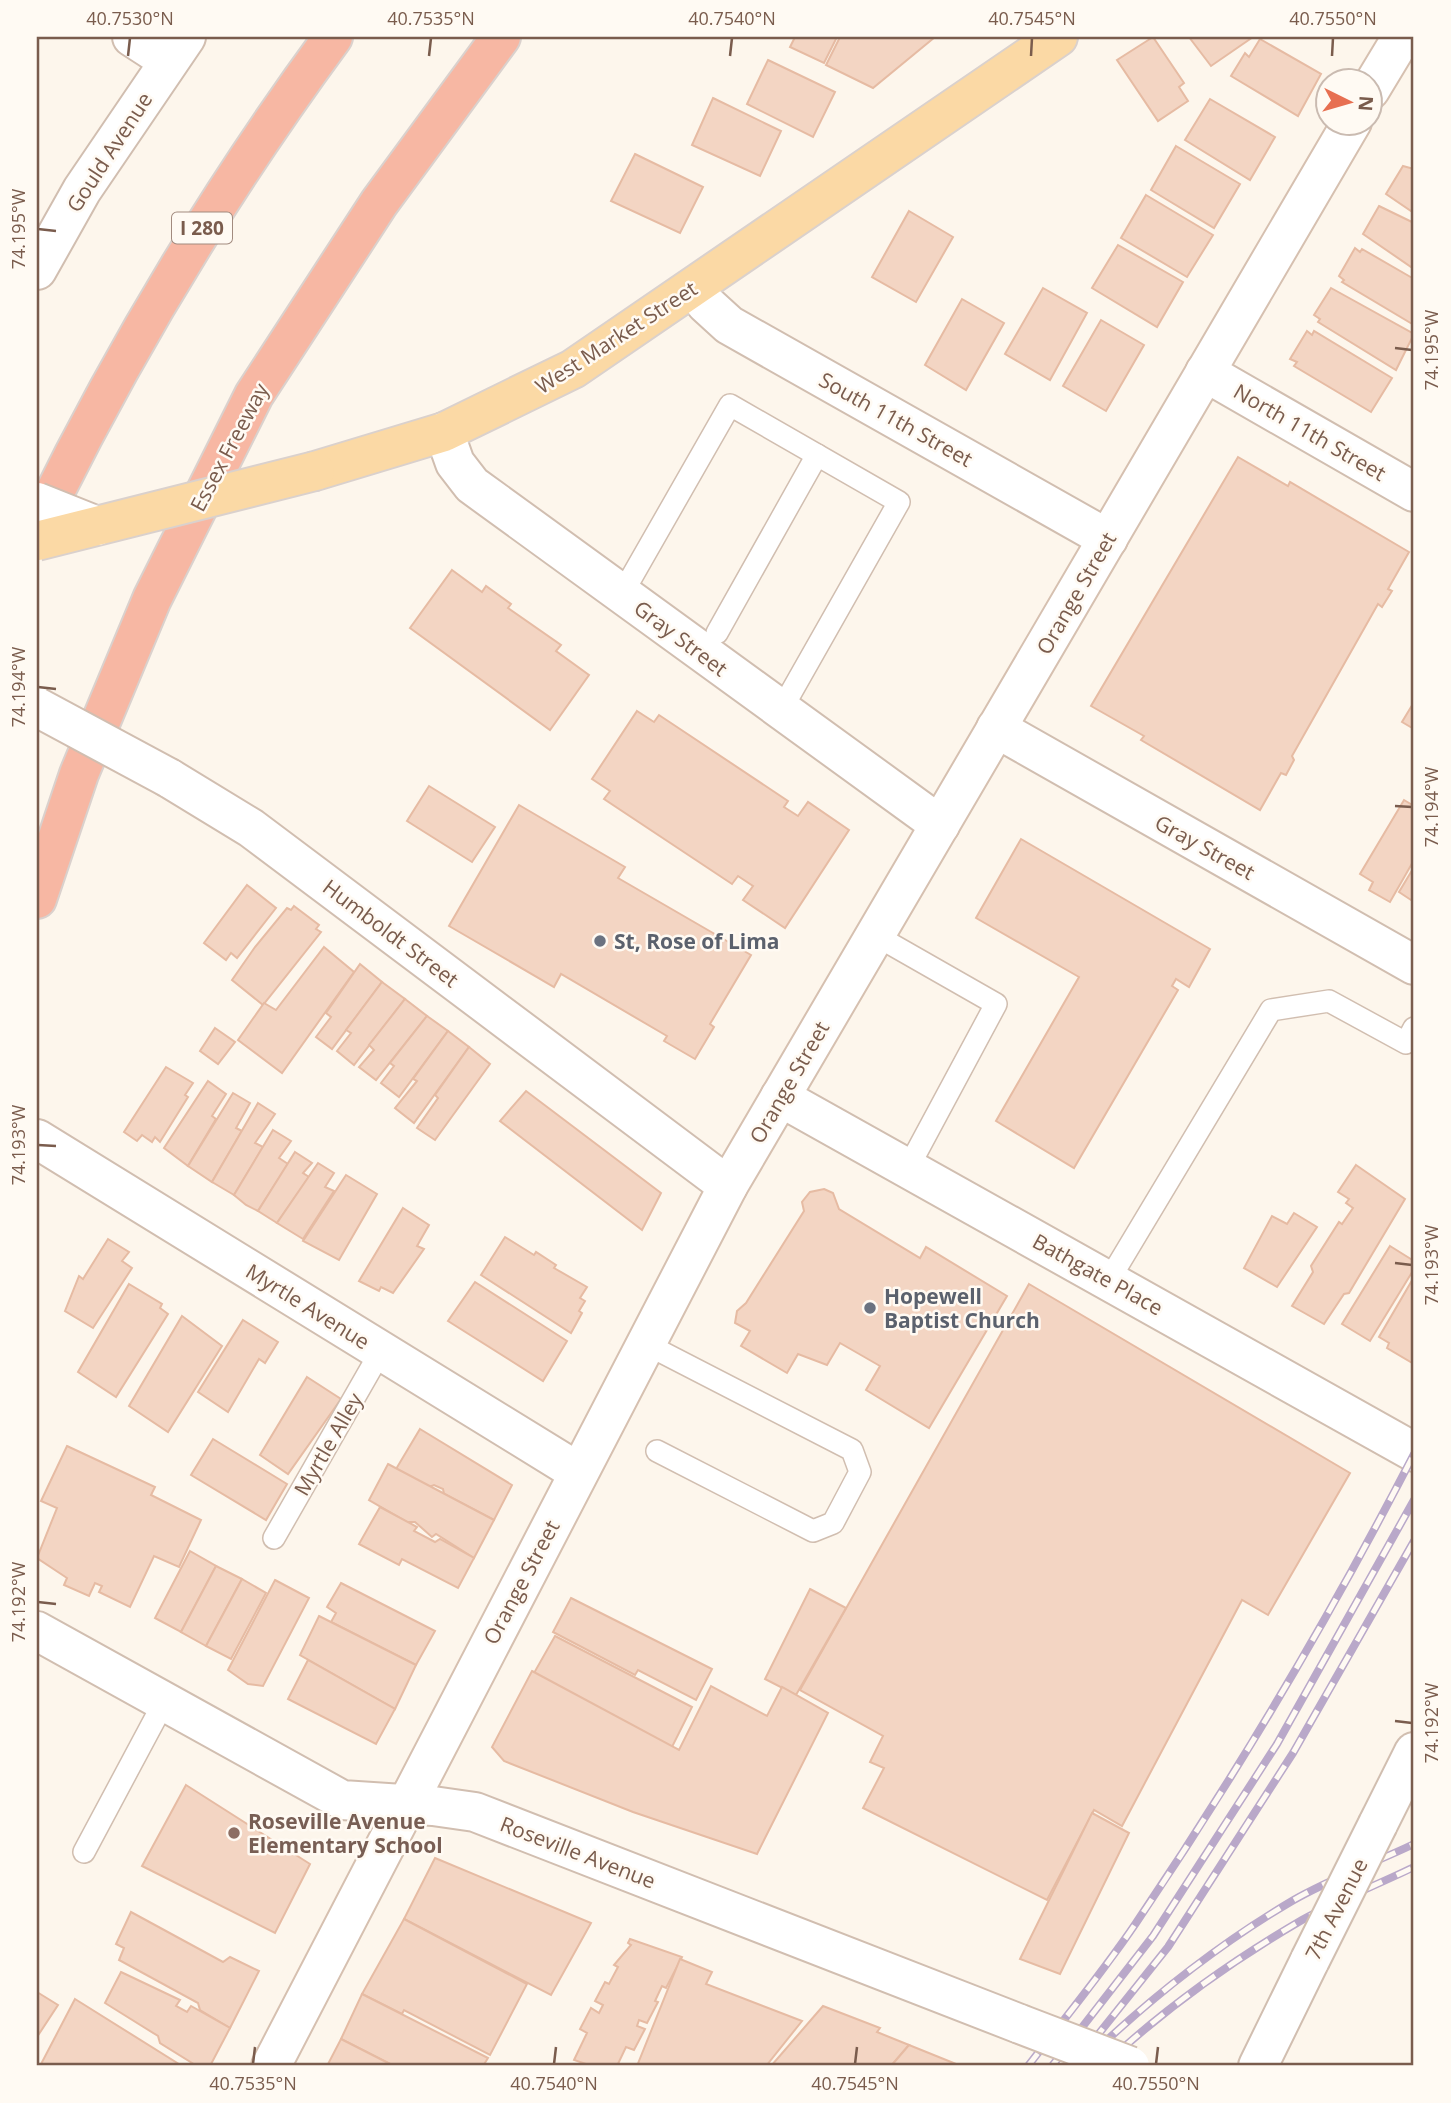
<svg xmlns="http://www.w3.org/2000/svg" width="1451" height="2103" viewBox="0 0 1451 2103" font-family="'Open Sans',sans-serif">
  <rect width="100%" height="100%" fill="#fdf6ec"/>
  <g fill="#f3d5c3" stroke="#e6bba3" stroke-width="2">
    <polygon points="795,37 837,37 824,63 790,47"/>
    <polygon points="840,37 935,37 873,88 826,65"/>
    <polygon points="1153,37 1184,83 1179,87 1188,101 1158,121 1117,60"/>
    <polygon points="1189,37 1253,37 1211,66"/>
    <polygon points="1260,39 1321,74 1298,116 1231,76 1245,53 1249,57"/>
    <polygon points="768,60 835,92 813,137 747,104"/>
    <polygon points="713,98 781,131 760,176 692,145"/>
    <polygon points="1210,99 1275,137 1250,180 1185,140"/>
    <polygon points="1176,146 1240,184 1214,228 1151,190"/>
    <polygon points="635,154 703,187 680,233 611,201"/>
    <polygon points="1403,166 1414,169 1414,213 1386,194"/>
    <polygon points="1146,195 1213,235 1187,277 1121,238"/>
    <polygon points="1379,206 1414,223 1414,269 1363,234"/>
    <polygon points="909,211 953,237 916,302 872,277"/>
    <polygon points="1118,245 1183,282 1157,327 1092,288"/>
    <polygon points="1355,248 1360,252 1362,249 1414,279 1414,325 1342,282 1344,280 1339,276"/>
    <polygon points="1043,288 1087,313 1050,380 1005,354"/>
    <polygon points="1331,288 1414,334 1396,370 1318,322 1320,319 1314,315"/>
    <polygon points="962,299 1004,323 966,390 925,365"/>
    <polygon points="1101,320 1144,345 1106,411 1063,386"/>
    <polygon points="1307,331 1312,335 1314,331 1392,378 1371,412 1294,366 1297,362 1290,359"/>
    <polygon points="1238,457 1288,486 1290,482 1409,552 1388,589 1392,591 1382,607 1378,604 1292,756 1294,760 1286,775 1281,773 1260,810 1141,740 1144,736 1091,706"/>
    <polygon points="452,570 482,592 486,586 511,604 508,608 561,645 556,651 589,675 550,730 410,628"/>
    <polygon points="1414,702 1414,729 1402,722"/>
    <polygon points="637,711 654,722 659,715 788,801 784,807 798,816 808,802 849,830 785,928 743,900 753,886 738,876 732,884 604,799 610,791 592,779"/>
    <polygon points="429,786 495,827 472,862 407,821"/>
    <polygon points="1404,800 1414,806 1414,860 1390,902 1369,890 1373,882 1360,874"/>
    <polygon points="519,805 625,867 618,878 751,955 710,1024 714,1027 695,1059 664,1041 667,1036 561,974 554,987 449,926"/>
    <polygon points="1021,839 1210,949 1189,987 1176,979 1172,986 1178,990 1074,1168 996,1121 1079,977 976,918"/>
    <polygon points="1414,867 1414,902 1399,892"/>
    <polygon points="247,885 276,908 237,958 231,953 226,960 204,943"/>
    <polygon points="294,906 319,925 316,929 321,932 263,1005 232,980 255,947 287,908 291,910"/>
    <polygon points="324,947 354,972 282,1073 238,1040 264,1003 276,1010"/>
    <polygon points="360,964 382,982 332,1049 316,1037 331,1017 326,1013"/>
    <polygon points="382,982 405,999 354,1065 337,1051 351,1033 346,1030"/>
    <polygon points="405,999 427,1016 376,1080 359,1067 374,1050 369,1045"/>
    <polygon points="427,1016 448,1031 399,1097 381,1083 394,1066 390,1063"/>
    <polygon points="215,1028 235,1042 218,1064 200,1051"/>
    <polygon points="448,1031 469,1047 414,1123 395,1108 417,1081 413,1079"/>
    <polygon points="469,1047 490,1064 435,1140 417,1128 438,1098 435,1095"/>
    <polygon points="166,1067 193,1083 185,1095 188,1097 160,1142 155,1137 152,1142 142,1135 137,1141 124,1132"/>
    <polygon points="208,1081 226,1094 212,1116 216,1119 188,1166 164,1148"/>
    <polygon points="526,1091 661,1193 642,1230 500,1121"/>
    <polygon points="233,1093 250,1103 236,1128 242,1131 212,1182 188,1166"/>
    <polygon points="258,1103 275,1114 255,1143 263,1147 234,1195 212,1182"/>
    <polygon points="273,1130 291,1141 279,1158 288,1164 258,1211 246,1205 234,1195"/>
    <polygon points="295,1152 312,1163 303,1173 309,1177 277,1223 258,1211"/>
    <polygon points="318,1163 334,1173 325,1187 334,1191 303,1239 277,1223"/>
    <polygon points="1356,1165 1405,1199 1349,1293 1344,1294 1324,1324 1292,1306 1313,1272 1311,1266 1339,1222 1342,1224 1353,1208 1346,1203 1349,1199 1338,1192"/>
    <polygon points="346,1175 377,1194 339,1260 303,1241"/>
    <polygon points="824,1189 833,1193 839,1209 920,1258 926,1247 1007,1296 929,1428 866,1390 880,1366 840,1343 827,1365 798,1354 787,1373 741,1346 750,1331 735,1323 737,1311 746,1303 804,1211 802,1202 810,1192"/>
    <polygon points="403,1208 429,1225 417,1246 424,1249 393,1293 381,1287 379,1291 359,1281"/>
    <polygon points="1294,1213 1317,1227 1277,1287 1244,1268 1272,1216 1287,1224"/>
    <polygon points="505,1237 534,1255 536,1252 556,1265 554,1268 587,1287 580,1298 585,1301 579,1311 582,1313 571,1333 481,1275"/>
    <polygon points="108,1239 129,1252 122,1261 132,1268 93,1328 65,1311 79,1276 83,1279"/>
    <polygon points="1390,1246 1414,1261 1414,1269 1370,1341 1342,1324"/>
    <polygon points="1414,1277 1414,1364 1387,1348 1389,1343 1379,1337"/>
    <polygon points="475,1282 567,1341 543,1381 448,1321"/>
    <polygon points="129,1284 162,1304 160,1308 168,1314 116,1397 78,1372"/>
    <polygon points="1029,1284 1350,1473 1268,1615 1242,1600 1122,1826 1094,1810 1047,1900 863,1808 884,1768 870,1762 883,1736 800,1690"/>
    <polygon points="182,1316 222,1346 168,1432 129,1406"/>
    <polygon points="243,1320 278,1342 265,1363 259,1359 228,1412 198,1392"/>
    <polygon points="307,1377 341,1399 288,1474 260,1455"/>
    <polygon points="420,1429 512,1485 494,1520 444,1494 443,1489 434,1485 429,1487 396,1469"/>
    <polygon points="213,1439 287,1484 266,1520 191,1475"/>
    <polygon points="67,1446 155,1487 151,1495 201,1520 179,1567 154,1556 130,1607 99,1592 102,1586 95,1583 89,1596 64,1585 67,1578 37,1558 57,1508 41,1501"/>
    <polygon points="388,1464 494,1520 474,1558 436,1534 432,1537 415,1522 407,1522 369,1500"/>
    <polygon points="380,1507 417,1527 414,1531 435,1542 440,1539 474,1558 458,1588 402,1559 399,1565 359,1544"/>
    <polygon points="190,1551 216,1566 181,1632 155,1618"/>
    <polygon points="216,1566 242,1579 206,1646 181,1632"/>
    <polygon points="242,1579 266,1593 231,1659 206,1646"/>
    <polygon points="275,1580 309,1598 263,1686 248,1684 228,1670"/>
    <polygon points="341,1583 435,1631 416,1665 331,1622 336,1613 327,1607"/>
    <polygon points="810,1589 846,1608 796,1695 765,1679"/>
    <polygon points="571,1598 712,1669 696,1700 638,1670 635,1675 553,1632"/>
    <polygon points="319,1616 416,1665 395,1709 300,1655"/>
    <polygon points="555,1636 692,1707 672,1747 534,1673"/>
    <polygon points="308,1660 395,1709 376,1744 288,1699"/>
    <polygon points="532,1671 679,1750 711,1686 767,1716 782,1687 828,1713 757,1854 633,1812 504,1761 492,1747"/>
    <polygon points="186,1785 310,1864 275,1933 142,1866"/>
    <polygon points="1092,1813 1129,1833 1060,1974 1020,1959"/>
    <polygon points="435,1858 591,1923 551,1995 404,1919"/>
    <polygon points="131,1912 223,1962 230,1957 259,1971 230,2028 200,2010 198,2003 119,1960 124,1948 116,1944"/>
    <polygon points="404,1919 527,1984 490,2055 404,2010 402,2014 362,1994"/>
    <polygon points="630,1939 682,1957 666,1988 662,1986 655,2001 658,2002 647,2023 639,2020 637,2026 645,2029 634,2050 626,2047 617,2066 592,2066 574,2060 587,2033 580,2029 591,2008 599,2013 603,2005 595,2001 605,1982 609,1984 618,1967 614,1965 631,1945 628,1943"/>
    <polygon points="680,1959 712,1972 706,1984 802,2021 766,2066 637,2066"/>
    <polygon points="121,1972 180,2000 176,2006 187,2012 191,2006 230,2028 210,2066 197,2066 160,2043 158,2036 105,2003"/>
    <polygon points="37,1992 58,2005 37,2037"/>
    <polygon points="362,1994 488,2058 483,2066 394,2066 341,2039"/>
    <polygon points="75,1999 182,2066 40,2066"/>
    <polygon points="823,2006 880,2028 877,2032 909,2045 891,2066 771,2066"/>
    <polygon points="341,2039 394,2066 327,2066"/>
    <polygon points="909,2045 961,2066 891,2066"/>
  </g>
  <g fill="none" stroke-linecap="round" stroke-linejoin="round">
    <defs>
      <g id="service">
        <polyline points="622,594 730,405 899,502 780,712"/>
        <polyline points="717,633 817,455"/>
        <polyline points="875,935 996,1004 908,1168"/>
        <polyline points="1109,1280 1271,1010 1329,1001 1406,1043 1414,1028"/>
        <polyline points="646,1344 852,1450 860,1472 833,1523 813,1531 657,1451"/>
        <polyline points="274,1538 381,1351"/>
        <polyline points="84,1852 163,1704"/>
      </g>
      <g id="minor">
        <polyline points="694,288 706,304 729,325 1108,539"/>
        <polyline points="1205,372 1414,492"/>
        <polyline points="444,432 455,463 472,485 940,825"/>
        <polyline points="996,728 1414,965"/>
        <polyline points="169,778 251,828 728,1186"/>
        <polyline points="780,1097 1414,1452"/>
        <polyline points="37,1139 578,1472"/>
        <polyline points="1378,1824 1414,1752"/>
        <polyline points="1258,2066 1310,1960"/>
      </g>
      <g id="tertiary">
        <polyline points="132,37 169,61"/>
        <polyline points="37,270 82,190 186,37"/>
        <polyline points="37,1631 342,1800 433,1806 475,1812 1020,2024"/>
      </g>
      <g id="secondary">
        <polyline points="1370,90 1402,37"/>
        <polyline points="271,2066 728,1186 1352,122"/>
      </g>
      <polyline id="primary" points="315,471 444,432 573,369 1058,37"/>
      <g id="motorway">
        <path d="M37 528C121 355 219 192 333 37"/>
        <polyline points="37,899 79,774 152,599 254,395 379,203 501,37"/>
      </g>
    </defs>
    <use href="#service" stroke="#d1beb0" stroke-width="24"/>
    <use href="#minor" stroke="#d1beb0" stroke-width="42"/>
    <use href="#tertiary" stroke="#d1beb0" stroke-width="42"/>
    <use href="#secondary" stroke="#d6c0b0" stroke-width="42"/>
    <use href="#primary" stroke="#dad1cd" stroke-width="42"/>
    <use href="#motorway" stroke="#dad1cd" stroke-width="42"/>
    <use href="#service" stroke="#fff" stroke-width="21"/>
    <use href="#minor" stroke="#fff" stroke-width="38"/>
    <use href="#tertiary" stroke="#fff" stroke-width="38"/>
    <use href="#secondary" stroke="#fff" stroke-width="38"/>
    <use href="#primary" stroke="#fbd9a5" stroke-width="38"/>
    <use href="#motorway" stroke="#f7b7a3" stroke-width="38"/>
    <defs>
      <g id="rail">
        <path d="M1091 2055C1152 1997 1219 1944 1292 1901 1330 1879 1374 1863 1414 1844"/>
        <path d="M1028 2066C1064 2019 1103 1972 1136 1923 1238 1772 1331 1615 1414 1454"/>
        <polyline points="1052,2066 1153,1936 1277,1744 1414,1500"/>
        <polyline points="1073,2066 1168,1947 1293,1753 1414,1541"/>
        <path d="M1103 2066C1163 2010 1230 1962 1302 1920 1338 1900 1377 1885 1414 1867"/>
      </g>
    </defs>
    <use href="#rail" stroke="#b9a8c9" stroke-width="8"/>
    <use href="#rail" stroke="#fffaf3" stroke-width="5" stroke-dasharray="16" stroke-linecap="butt"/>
    <defs>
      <g id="minor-bridge">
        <polyline points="37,707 169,778"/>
        <polyline points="1310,1960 1378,1824"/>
      </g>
      <g id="tertiary-bridge">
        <polyline points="37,502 97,526"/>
        <polyline points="1020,2024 1130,2066"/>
      </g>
      <polyline id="primary-bridge" points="37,541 315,471"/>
    </defs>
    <use href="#minor-bridge" stroke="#d1beb0" stroke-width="42" stroke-linecap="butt"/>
    <use href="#tertiary-bridge" stroke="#d1beb0" stroke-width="42" stroke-linecap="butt"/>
    <use href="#primary-bridge" stroke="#dad1cd" stroke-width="42" stroke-linecap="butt"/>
    <use href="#minor-bridge" stroke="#fff" stroke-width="38"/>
    <use href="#tertiary-bridge" stroke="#fff" stroke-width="38"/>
    <use href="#primary-bridge" stroke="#fbd9a5" stroke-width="38"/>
  </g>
  <path fill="none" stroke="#7a5c4d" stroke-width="2.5" d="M128 56 130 38M429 56 431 38M730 56 732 38M1031 56 1032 38M1332 56 1333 38M38 229 56 231M1395 348 1412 350M38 687 56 689M1395 806 1412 807M38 1145 56 1146M1395 1263 1412 1265M38 1602 56 1604M1395 1721 1412 1723M253 2064 255 2047M554 2064 556 2047M855 2064 857 2047M1156 2064 1158 2047"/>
  <g fill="#6b7280" stroke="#fffaf3" stroke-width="2.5">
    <circle cx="600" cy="941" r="7"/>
    <circle cx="870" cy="1308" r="7"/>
  </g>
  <circle fill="#8d6e63" stroke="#fffaf3" stroke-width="2.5" cx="234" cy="1833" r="7"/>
  <g text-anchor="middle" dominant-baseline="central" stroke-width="5" stroke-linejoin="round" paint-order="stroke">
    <rect fill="#fffaf3" stroke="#a28b7f" stroke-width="2" x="172" y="212.5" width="60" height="31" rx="5"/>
    <g font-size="19" font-weight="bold" fill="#7a5c4d">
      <text x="202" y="228">I 280</text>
    </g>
    <g font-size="21" fill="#7a5c4d" stroke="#fffaf3">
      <text transform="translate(109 152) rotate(-57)">Gould Avenue</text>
      <text transform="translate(616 337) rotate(-33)">West Market Street</text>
      <text transform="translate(896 419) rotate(29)">South 11th Street</text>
      <text transform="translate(1310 432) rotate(30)">North 11th Street</text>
      <text transform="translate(229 447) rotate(-62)">Essex Freeway</text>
      <text transform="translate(1076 593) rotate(-60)">Orange Street</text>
      <text transform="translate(681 638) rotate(37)">Gray Street</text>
      <text transform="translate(1205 847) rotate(29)">Gray Street</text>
      <text transform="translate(391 933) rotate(37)">Humboldt Street</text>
      <text transform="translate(789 1082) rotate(-60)">Orange Street</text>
      <text transform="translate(1098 1274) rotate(29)">Bathgate Place</text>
      <text transform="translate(308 1306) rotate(32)">Myrtle Avenue</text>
      <text transform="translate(328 1444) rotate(-60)">Myrtle Alley</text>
      <text transform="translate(521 1582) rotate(-62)">Orange Street</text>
      <text transform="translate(578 1852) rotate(21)">Roseville Avenue</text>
      <text transform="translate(1336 1909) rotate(-63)">7th Avenue</text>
    </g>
    <g font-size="21" font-weight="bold" fill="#5b616d" stroke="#fffaf3" text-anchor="start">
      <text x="614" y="941">St, Rose of Lima</text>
      <text x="884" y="1296">Hopewell<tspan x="884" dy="24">Baptist Church</tspan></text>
    </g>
    <g font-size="21" font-weight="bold" fill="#785e54" stroke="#fffaf3" text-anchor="start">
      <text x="248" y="1821">Roseville Avenue<tspan x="248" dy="24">Elementary School</tspan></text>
    </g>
  </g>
  <rect width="1451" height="2103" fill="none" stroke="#fffaf3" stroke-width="77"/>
  <g transform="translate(1349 102) rotate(95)"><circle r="33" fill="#fffaf3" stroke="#cabbb1" stroke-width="2"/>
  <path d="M0-5L12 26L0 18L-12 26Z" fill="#e76f51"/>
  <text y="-10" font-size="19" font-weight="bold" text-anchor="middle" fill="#7a5c4d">N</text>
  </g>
  <rect x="38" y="38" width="1374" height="2026" fill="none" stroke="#7a5c4d" stroke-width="2.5"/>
  <g font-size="18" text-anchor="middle" fill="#7a5c4d">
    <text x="130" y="25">40.7530°N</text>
    <text x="431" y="25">40.7535°N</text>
    <text x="732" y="25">40.7540°N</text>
    <text x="1032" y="25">40.7545°N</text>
    <text x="1333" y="25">40.7550°N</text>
    <text transform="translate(19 229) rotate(-90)" y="6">74.195°W</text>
    <text transform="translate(1432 350) rotate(-90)" y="6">74.195°W</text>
    <text transform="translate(19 687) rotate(-90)" y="6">74.194°W</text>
    <text transform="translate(1432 807) rotate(-90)" y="6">74.194°W</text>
    <text transform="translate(19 1145) rotate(-90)" y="6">74.193°W</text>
    <text transform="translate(1432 1265) rotate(-90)" y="6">74.193°W</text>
    <text transform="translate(19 1602) rotate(-90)" y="6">74.192°W</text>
    <text transform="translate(1432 1723) rotate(-90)" y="6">74.192°W</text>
    <text x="253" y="2090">40.7535°N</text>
    <text x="554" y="2090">40.7540°N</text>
    <text x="855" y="2090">40.7545°N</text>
    <text x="1156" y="2090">40.7550°N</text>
  </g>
</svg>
